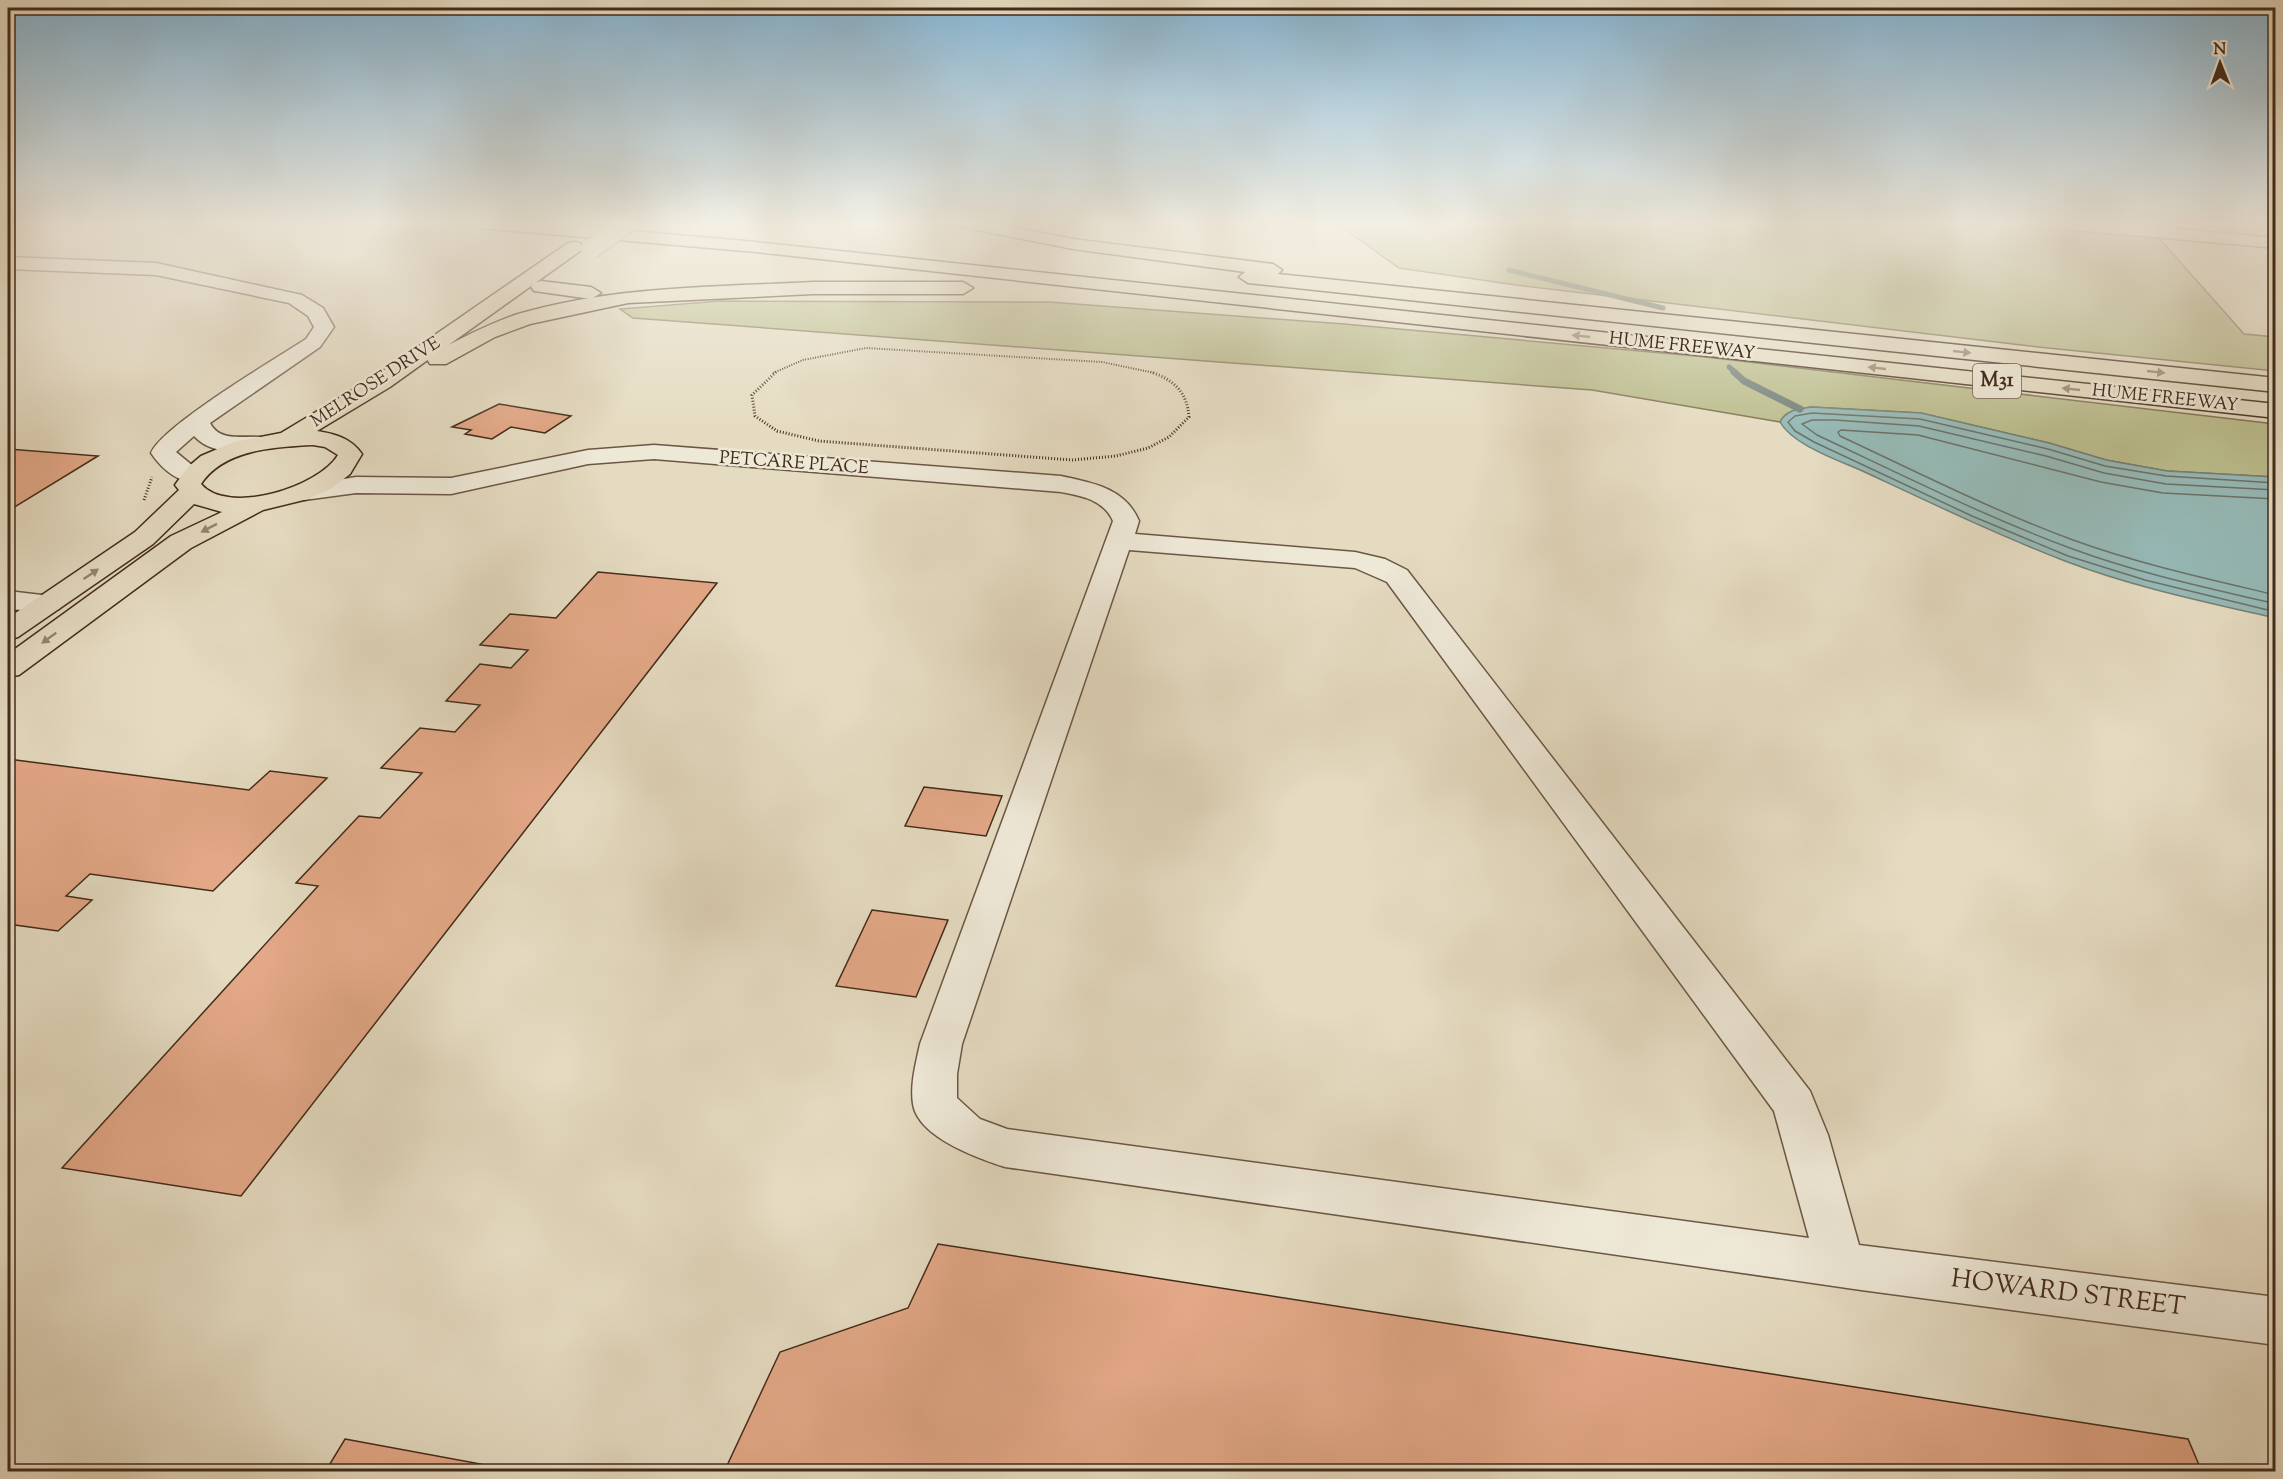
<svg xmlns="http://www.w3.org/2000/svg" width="2283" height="1479" viewBox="0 0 2283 1479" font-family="'Sorts Mill Goudy',serif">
  <rect width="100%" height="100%" fill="#e5dbc1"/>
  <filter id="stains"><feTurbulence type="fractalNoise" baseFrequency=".00333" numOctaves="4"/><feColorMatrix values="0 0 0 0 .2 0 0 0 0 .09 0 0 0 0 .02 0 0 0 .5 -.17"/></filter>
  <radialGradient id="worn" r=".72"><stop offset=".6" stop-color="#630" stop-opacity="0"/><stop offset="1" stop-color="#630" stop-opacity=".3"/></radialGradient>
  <g fill="#bcbe8e" stroke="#807454" stroke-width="1.5">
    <polygon points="1336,223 1995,223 2158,237 2244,334 2275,337 2275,371 2038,347 1516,285 1399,268"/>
    <path d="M720 301 1049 302 1344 324 1706 357 2275 424V477L2167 471 2106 460 2049 443 1921 413 1811 407C1799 409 1786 410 1780 422L1592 390 633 318 620 309Z"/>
  </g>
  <path fill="#96bab7" stroke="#758179" stroke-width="1.5" d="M1811 407 1921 413 2049 443 2106 460 2167 471 2275 477V618C2205 602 2133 587 2065 561 1998 535 1933 504 1869 474 1844 462 1793 446 1780 422 1786 410 1799 409 1811 407Z"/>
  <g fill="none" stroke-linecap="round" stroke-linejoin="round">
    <g stroke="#6c7269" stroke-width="1.5">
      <polyline points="2276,483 2166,476 2105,466 2048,449 1920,419 1812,413 1795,416 1788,422 1795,431 1814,442 1972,516 2068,556 2145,580 2276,612"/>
      <path d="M2276 490 2166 484 2104 473 2046 456 1919 426 1835 420H1812L1802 424 1817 435C1900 474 1984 516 2070 548 2137 573 2207 588 2276 604"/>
      <path d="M2276 499 2163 493 2101 482 1918 435 1841 430 1838 432 1840 436C1917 472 1994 511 2073 540 2139 564 2208 579 2276 595"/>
    </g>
    <g stroke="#758179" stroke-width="5">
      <polyline points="1509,270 1663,308"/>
      <polyline points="1729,367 1736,373"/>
    </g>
    <polyline stroke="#758179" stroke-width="7" points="1734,372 1744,381 1800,409"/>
  </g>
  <g fill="#e3a887" stroke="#432b1b" stroke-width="1.5">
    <polygon points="499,404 571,416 545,433 511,427 492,439 465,434 471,430 452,427"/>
    <polygon points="8,449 98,456 8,511"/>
    <polygon points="598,572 717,583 241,1196 62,1168 318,886 296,883 359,816 380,818 422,773 381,768 420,728 455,732 480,705 446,701 480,664 511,668 528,650 480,645 510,614 556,618"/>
    <polygon points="8,759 249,790 270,771 327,778 213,891 90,874 66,896 92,900 58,931 8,924"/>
    <polygon points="924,787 1002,796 986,836 905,826"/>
    <polygon points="872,910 948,920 916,997 836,986"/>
    <polygon points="938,1244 2188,1439 2202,1472 724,1472 780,1352 908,1308"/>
    <polygon points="345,1439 524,1472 325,1472"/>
    <polygon points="145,1465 182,1472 140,1472"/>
  </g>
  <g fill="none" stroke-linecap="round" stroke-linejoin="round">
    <defs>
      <g id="minor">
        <polygon points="2045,223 2115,223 2276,238 2276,248 2053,228"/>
        <path d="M8 257 156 263 302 295 323 308 334 327 320 347 210 423C221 445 249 433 268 438L272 443 268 448C245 454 211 455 194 436L176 452 204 475 201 480C180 486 162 469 151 453 162 426 275 359 306 339L314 327 308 316 289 303 156 275 8 269Z"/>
        <path d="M654 445 1061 476C1093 483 1125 488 1139 521L1135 534 1355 552 1385 559 1407 570 1810 1091 1828 1135 1859 1245 2276 1297V1345L1861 1290 1005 1167C977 1158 918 1137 913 1104 910 1084 916 1063 920 1044L1113 521C1104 500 1082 496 1061 492L654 459 588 464 451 494 356 493 304 500 295 497 291 492 295 487 356 477 451 478 588 450ZM1129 550 1355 568 1387 582 1774 1111 1809 1238 1007 1129 980 1119 957 1098V1074L962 1044Z"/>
        <polygon points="8,591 59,597 63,603 59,609 49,612 8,609"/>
      </g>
      <path id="major" d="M574 242 580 243 583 247 580 251 390 387 317 431C335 434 351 438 362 454L350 474 332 488 308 499 263 510 191 548 19 675 8 677V654L171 536 222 512 194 504 153 544 18 637 8 640V618L135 532 179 490 175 485 188 467 201 456 234 442 281 433 374 377 568 243ZM313 445 325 447 338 455C319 487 228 516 201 484 224 449 275 447 313 445Z"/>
      <g id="highway">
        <polygon points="471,223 543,223 756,242 2276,404 2276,418 756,252 479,228"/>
        <polygon points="958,223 994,223 1073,239 1273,264 1282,270 1278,274 2276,378 2276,392 1248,283 1239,277 1245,272 1073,249 966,228"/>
        <polygon points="541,281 591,287 601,293 591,299 534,291 531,287 534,283"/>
        <path d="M813 282H963L973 288 963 294H813L628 303 530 324 495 337 446 364H430L427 359 430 354C459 340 487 324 518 314 613 286 714 287 813 282Z"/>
      </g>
    </defs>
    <use href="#minor" stroke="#6c5744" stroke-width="3"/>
    <use href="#major" stroke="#432b1b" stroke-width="3"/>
    <use href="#highway" stroke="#432b1b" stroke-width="3"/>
    <polyline stroke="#432b1b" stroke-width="2" stroke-dasharray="1 1.5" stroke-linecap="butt" points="773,373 803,360 866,348 1102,362 1155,373"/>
    <g stroke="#432b1b" stroke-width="3" stroke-dasharray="1 2" stroke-linecap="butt">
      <path d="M776 372 752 395 755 416 777 431 819 441 1072 460 1116 456 1148 448 1169 437 1189 417C1187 392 1174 380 1151 372"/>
      <polyline points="144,500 152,477"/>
    </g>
    <use href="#minor" fill="#eee8d7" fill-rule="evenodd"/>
    <use href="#major" fill="#e5dbc1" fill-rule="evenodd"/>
    <use href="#highway" fill="#e5dbc1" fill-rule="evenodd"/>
    <defs>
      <polyline id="major-bridge" points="591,249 627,223"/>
    </defs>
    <use href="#major-bridge" stroke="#432b1b" stroke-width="21" stroke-linecap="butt"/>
    <use href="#major-bridge" stroke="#e5dbc1" stroke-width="20"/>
  </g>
  <defs><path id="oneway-solid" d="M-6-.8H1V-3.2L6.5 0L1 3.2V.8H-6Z" transform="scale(1.5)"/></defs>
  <g fill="#94836e">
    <use href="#oneway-solid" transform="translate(1581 336) rotate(-174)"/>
    <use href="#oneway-solid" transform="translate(1962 352) rotate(6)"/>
    <use href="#oneway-solid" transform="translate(1877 368) rotate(-174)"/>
    <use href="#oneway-solid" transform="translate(2156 372) rotate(6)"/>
    <use href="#oneway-solid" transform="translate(2071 389) rotate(-174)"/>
    <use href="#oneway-solid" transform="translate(209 528) rotate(153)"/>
    <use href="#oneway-solid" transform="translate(91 574) rotate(-34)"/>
    <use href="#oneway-solid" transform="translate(49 638) rotate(144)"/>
  </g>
  <linearGradient id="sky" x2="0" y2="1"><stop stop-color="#87b6d4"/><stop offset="0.52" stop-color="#f3efe3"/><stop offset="1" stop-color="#f3efe3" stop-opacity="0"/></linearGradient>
  <rect width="2283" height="430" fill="url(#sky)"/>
  <g text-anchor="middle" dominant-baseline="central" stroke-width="5" stroke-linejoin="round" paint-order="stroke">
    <g font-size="18" fill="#432b1b" stroke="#eee8d7">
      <text transform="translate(1682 347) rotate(6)">HUME FREEWAY</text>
      <text transform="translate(376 383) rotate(-33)">MELROSE DRIVE</text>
      <text transform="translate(2165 399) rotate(6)">HUME FREEWAY</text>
      <text transform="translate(794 464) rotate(4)">PETCARE PLACE</text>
    </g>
    <rect fill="#eee8d7" stroke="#766453" stroke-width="1.5" x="1973" y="364" width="48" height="34" rx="4.5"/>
    <g font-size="20" font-weight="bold" fill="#432b1b">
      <text x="1997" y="381">M31</text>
    </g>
    <g font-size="26" fill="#432b1b" stroke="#eee8d7">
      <text transform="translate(2068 1294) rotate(7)">HOWARD STREET</text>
    </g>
  </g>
  <rect width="2283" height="1479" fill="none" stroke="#e5dbc1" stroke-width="30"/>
  <rect x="9" y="9" width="2265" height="1461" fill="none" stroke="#432b1b" stroke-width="3"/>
  <rect x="15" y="15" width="2253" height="1449" fill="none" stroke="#432b1b" stroke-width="1.5"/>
  <g transform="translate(2220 63) rotate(359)" stroke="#eee8d7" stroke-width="4.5" paint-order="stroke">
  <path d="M0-4.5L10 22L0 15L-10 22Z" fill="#432b1b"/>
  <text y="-9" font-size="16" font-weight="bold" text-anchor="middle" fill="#432b1b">N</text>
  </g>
  <rect width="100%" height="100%" filter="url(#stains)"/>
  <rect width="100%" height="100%" fill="url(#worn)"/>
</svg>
